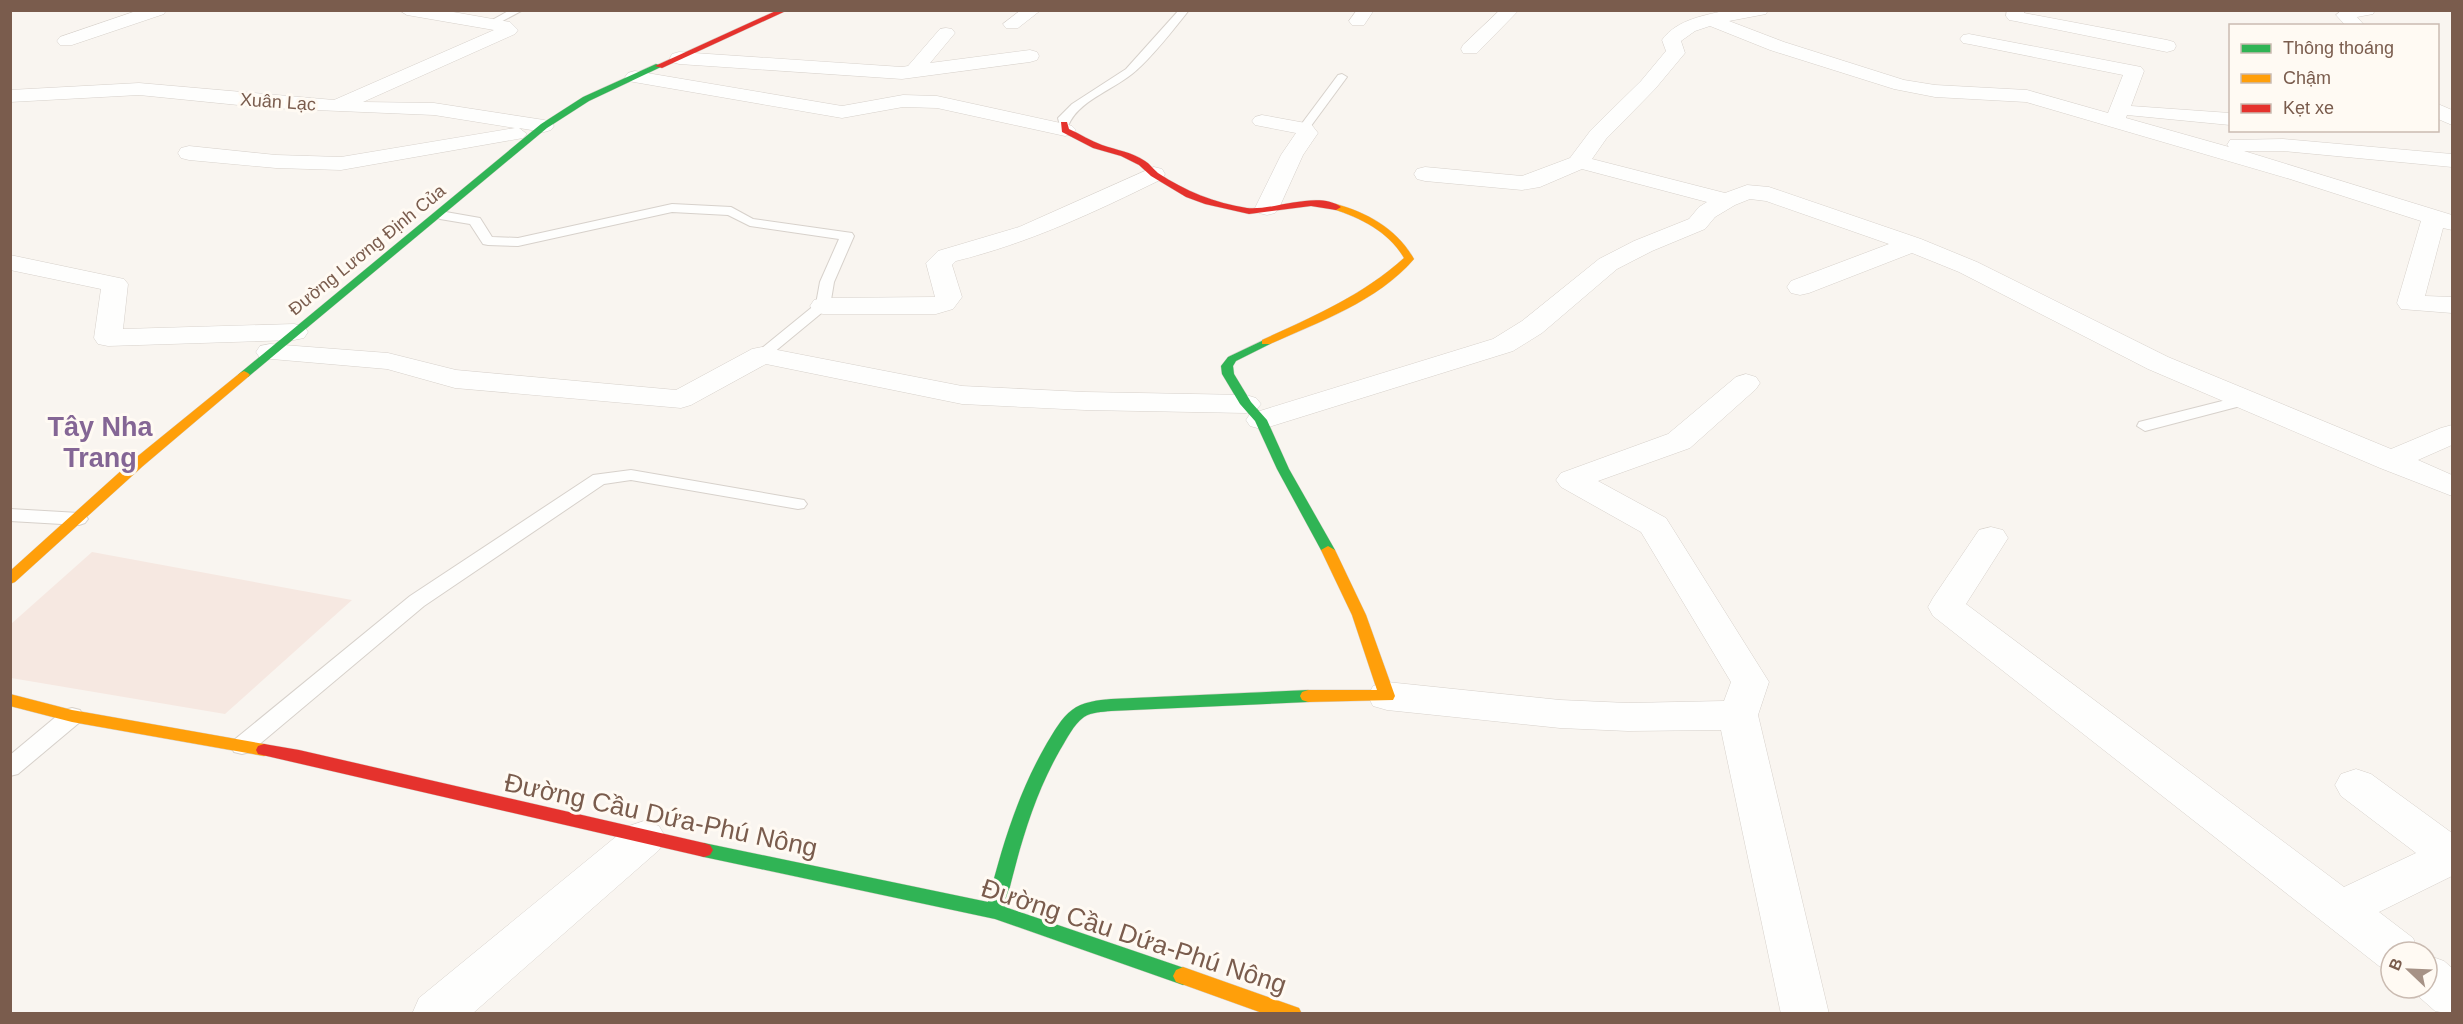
<svg xmlns="http://www.w3.org/2000/svg" width="2463" height="1024" viewBox="0 0 2463 1024" font-family="Helvetica,sans-serif">
  <rect width="100%" height="100%" fill="#f9f5f0"/>
  <polygon fill="#f6e8e1" points="92,552 352,600 225,714 11,678 11,624"/>
  <g fill="none" stroke-linecap="round" stroke-linejoin="round">
    <defs>
      <g id="lane">
        <polygon points="510,10 523,10 493,26 485,24"/>
        <path d="M1179 10H1189C1174 29 1150 60 1132 74 1111 91 1078 101 1068 126H1060L1058 118 1072 104 1126 69Z"/>
        <polygon points="1342,74 1347,77 1308,130 1300,130 1300,126 1338,75"/>
        <polygon points="672,204 731,207 753,219 852,233 854,236 834,282 830,306 767,358 762,360 754,355 757,352 816,304 820,282 839,239 750,226 728,215 672,212 518,246 488,245 483,244 470,224 440,219 434,215 440,211 480,218 492,237 518,238"/>
        <polygon points="2246,395 2254,400 2252,403 2145,431 2137,426 2139,422"/>
        <polygon points="631,470 798,499 804,500 807,504 804,508 798,509 631,480 604,484 424,606 250,752 242,754 234,752 231,746 234,740 410,596 593,475"/>
        <polygon points="10,509 79,513 85,515 88,519 85,523 79,525 10,521"/>
        <polygon points="72,708 80,710 83,716 80,722 18,774 10,776 10,755 64,710"/>
      </g>
      <g id="street">
        <polygon points="139,10 166,10 164,14 72,45 60,45 57,41 60,37"/>
        <polygon points="399,10 442,10 504,21 510,22 518,30 515,34 363,102 434,103 544,120 551,122 554,126 551,130 544,132 519,128 527,134 523,138 341,170 276,168 189,160 181,158 178,153 181,148 189,146 276,155 341,157 515,128 434,115 268,108 139,95 10,102 10,90 139,83 334,100 494,30 407,15"/>
        <polygon points="1021,10 1041,10 1018,28 1006,28 1003,24"/>
        <polygon points="1357,10 1374,10 1364,25 1352,25 1349,21"/>
        <polygon points="1500,10 1519,10 1477,53 1463,53 1461,49 1463,45"/>
        <path d="M1729 10H1768L1766 14 1729 21 1784 42 1904 80 1935 85 2027 90 2108 113 2123 75 1969 44 1963 43 1960 39 1963 35 1969 34 2141 67 2144 71 2131 106 2230 113V125L2127 115 2126 118 2229 147 2227 145 2230 140 2283 139 2452 154V167L2283 151H2244L2452 215V230L2443 228 2425 296 2452 297V313L2401 309 2397 303 2421 221 2290 179 2026 102 1935 97 1894 89 1770 50 1710 26 1695 31 1681 41 1685 53 1655 89 1606 139 1592 159 1725 193 1747 185 1769 187 1921 239 1977 262 2168 357 2391 449 2441 428 2452 425V445L2418 460 2452 475V496L2380 468 2148 369 1959 272 1912 253 1809 293 1800 295 1791 293 1787 287 1791 281 1889 244 1766 201 1750 199 1735 205 1715 217 1705 229 1652 251 1617 269 1542 333 1513 351 1272 426 1261 429 1250 426 1246 420 1250 414 1493 339 1522 321 1599 259 1634 241 1689 219 1699 207 1707 202 1582 169 1540 187 1522 190 1425 181 1417 179 1414 174 1417 169 1425 167 1522 176 1570 158 1591 130 1641 81 1666 51 1662 40C1677 19 1706 15 1729 10Z"/>
        <polygon points="2007,10 2025,10 2024,13 2167,40 2174,42 2176,46 2174,50 2167,52 2015,21 2009,20 2006,16"/>
        <polygon points="2342,10 2375,10 2373,14 2357,17 2365,26 2346,26 2336,15"/>
        <polygon points="946,28 952,29 955,33 930,63 1030,50 1037,52 1039,56 1037,60 1030,62 902,79 679,64 672,62 670,58 672,54 679,52 902,67 908,66 940,29"/>
        <polygon points="635,71 842,106 903,95 937,96 1065,124 1072,126 1076,130 1072,134 1065,136 937,108 903,107 842,118 628,81 625,77 628,73"/>
        <polygon points="2438,104 2452,110 2452,125 2438,119"/>
        <polygon points="1262,115 1311,124 1318,133 1303,155 1279,208 1275,213 1267,215 1259,213 1255,208 1281,155 1296,133 1255,125 1252,121 1255,117"/>
        <path d="M1154 167 1162 169 1165 174 1162 179C1095 212 1029 243 956 261L952 265 962 297 953 309 936 314H823L814 312 810 306 814 300 823 298 935 297 926 263 938 251 1019 227Z"/>
        <polygon points="10,255 124,279 128,284 123,329 294,324 304,326 308,332 304,338 294,340 108,346 98,344 94,338 101,289 10,270"/>
        <polygon points="270,344 388,353 456,370 676,390 752,349 762,347 962,386 1085,392 1246,395 1256,398 1261,404 1256,410 1246,413 1085,410 962,404 766,364 691,405 681,408 455,388 387,369 260,358 256,352 260,346"/>
        <polygon points="1746,374 1756,377 1760,383 1756,389 1690,448 1598,481 1666,518 1769,682 1758,715 1829,1014 1781,1014 1721,730 1628,731 1560,728 1387,710 1373,706 1368,696 1373,686 1387,682 1560,700 1628,703 1724,701 1731,682 1641,532 1561,487 1556,480 1561,473 1668,434 1736,377"/>
        <polygon points="1991,527 2003,530 2008,538 1966,604 2344,887 2416,853 2341,796 2335,785 2341,774 2356,769 2371,774 2452,833 2452,876 2379,912 2413,938 2419,952 2391,952 2391,971 2379,966 1933,616 1928,607 1933,598 1979,530"/>
        <polygon points="644,821 659,826 666,838 659,850 472,1014 412,1014 419,998 629,826"/>
        <polygon points="2427,955 2444,961 2452,968 2452,1014 2435,1011 2409,988 2427,988"/>
      </g>
      <g id="fast">
        <polygon points="656,64 663,66 589,101 547,128 248,377 240,377 238,375 240,373 541,124 583,97"/>
        <polygon points="1266,339 1272,342 1270,344 1236,361 1233,366 1234,374 1251,402 1267,420 1289,469 1335,550 1333,553 1328,554 1321,550 1277,469 1255,421 1240,404 1222,374 1221,366 1228,357"/>
        <path d="M1308 690 1314 692 1316 696 1314 700 1308 702 1111 711C1102 712 1092 712 1084 717 1073 725 1067 739 1060 750 1032 799 1018 853 1005 907L1190 970 1193 976 1190 982 1183 985 995 919 704 857 698 855 695 850 698 845 704 843 988 902C1002 846 1018 793 1047 743 1054 732 1061 718 1072 710 1082 702 1098 700 1111 699Z"/>
      </g>
      <g id="slow">
        <path d="M1336 204C1368 213 1397 229 1414 259 1378 301 1319 322 1270 344H1262V340C1312 317 1362 296 1404 258 1389 232 1361 218 1333 209V205Z"/>
        <polygon points="244,371 248,373 250,375 248,377 143,466 15,582 10,584 10,571 133,460 240,373"/>
        <polygon points="1328,546 1335,550 1366,615 1395,696 1393,700 1308,702 1302,700 1300,696 1302,692 1308,690 1377,690 1352,615 1321,550"/>
        <polygon points="10,694 72,710 264,744 270,746 272,750 270,754 264,756 72,722 10,706"/>
        <polygon points="1183,967 1299,1008 1302,1014 1265,1014 1176,982 1173,976 1176,970"/>
      </g>
      <g id="jam">
        <polygon points="778,10 788,10 662,68 655,66"/>
        <path d="M1061 122H1067L1069 129C1080 134 1091 141 1102 145 1116 150 1132 152 1145 161 1150 164 1153 169 1158 173 1185 191 1215 203 1247 208 1273 211 1318 190 1341 207L1336 210 1311 206 1249 214 1205 204 1186 197 1151 176 1139 165 1121 156 1093 148 1062 132Z"/>
        <polygon points="264,744 299,750 704,843 710,845 713,850 710,855 704,857 258,754 256,750 258,746"/>
      </g>
    </defs>
    <use href="#lane" stroke="#d7d1cb" stroke-width="2"/>
    <use href="#street" stroke="#d7d1cb" stroke-width="1"/>
    <use href="#fast" stroke="#d9d2cb" stroke-width="1"/>
    <use href="#slow" stroke="#d9d2cb" stroke-width="1"/>
    <use href="#jam" stroke="#d9d2cb" stroke-width="1"/>
    <use href="#lane" fill="#fefefd" fill-rule="evenodd"/>
    <use href="#street" fill="#fefefd" fill-rule="evenodd"/>
    <use href="#fast" fill="#30b455" fill-rule="evenodd"/>
    <use href="#slow" fill="#ff9f0a" fill-rule="evenodd"/>
    <use href="#jam" fill="#e5322d" fill-rule="evenodd"/>
  </g>
  <g text-anchor="middle" dominant-baseline="central" stroke-width="6" stroke-linejoin="round" paint-order="stroke">
    <g font-size="18" fill="#7a5c4d" stroke="#fffaf3">
      <text transform="translate(278 102) rotate(4)">Xuân Lạc</text>
      <text transform="translate(367 250) rotate(-39)">Đường Lương Định Của</text>
    </g>
    <g font-size="26" fill="#7a5c4d" stroke="#fffaf3">
      <text transform="translate(661 815) rotate(12)">Đường Cầu Dứa-Phú Nông</text>
      <text transform="translate(1134 936) rotate(18)">Đường Cầu Dứa-Phú Nông</text>
    </g>
    <g font-size="27" font-weight="bold" fill="#846695" stroke="#fffaf3">
      <text x="100" y="427">Tây Nha<tspan x="100" dy="31">Trang</tspan></text>
    </g>
  </g>
  <rect width="2463" height="1024" fill="none" stroke="#7a5c4d" stroke-width="24"/>
  <rect x="2229" y="24" width="210" height="108" fill="#fffaf3" stroke="#cabbb1" stroke-width="1.5"/>
  <rect x="2241" y="44" width="30" height="9" fill="#30b455" stroke="#cabbb1" stroke-width="1.5"/>
  <text x="2283" y="54" font-size="18" fill="#7a5c4d">Thông thoáng</text>
  <rect x="2241" y="74" width="30" height="9" fill="#ff9f0a" stroke="#cabbb1" stroke-width="1.5"/>
  <text x="2283" y="84" font-size="18" fill="#7a5c4d">Chậm</text>
  <rect x="2241" y="104" width="30" height="9" fill="#e5322d" stroke="#cabbb1" stroke-width="1.5"/>
  <text x="2283" y="114" font-size="18" fill="#7a5c4d">Kẹt xe</text>
  <g transform="translate(2409 970) rotate(293)"><circle r="28" fill="#fffaf3" stroke="#cabbb1" stroke-width="1.5"/>
  <path d="M0-4.5L10 22L0 15L-10 22Z" fill="#a69286"/>
  <text y="-9" font-size="16" font-weight="bold" text-anchor="middle" fill="#7a5c4d">B</text>
  </g>
</svg>
